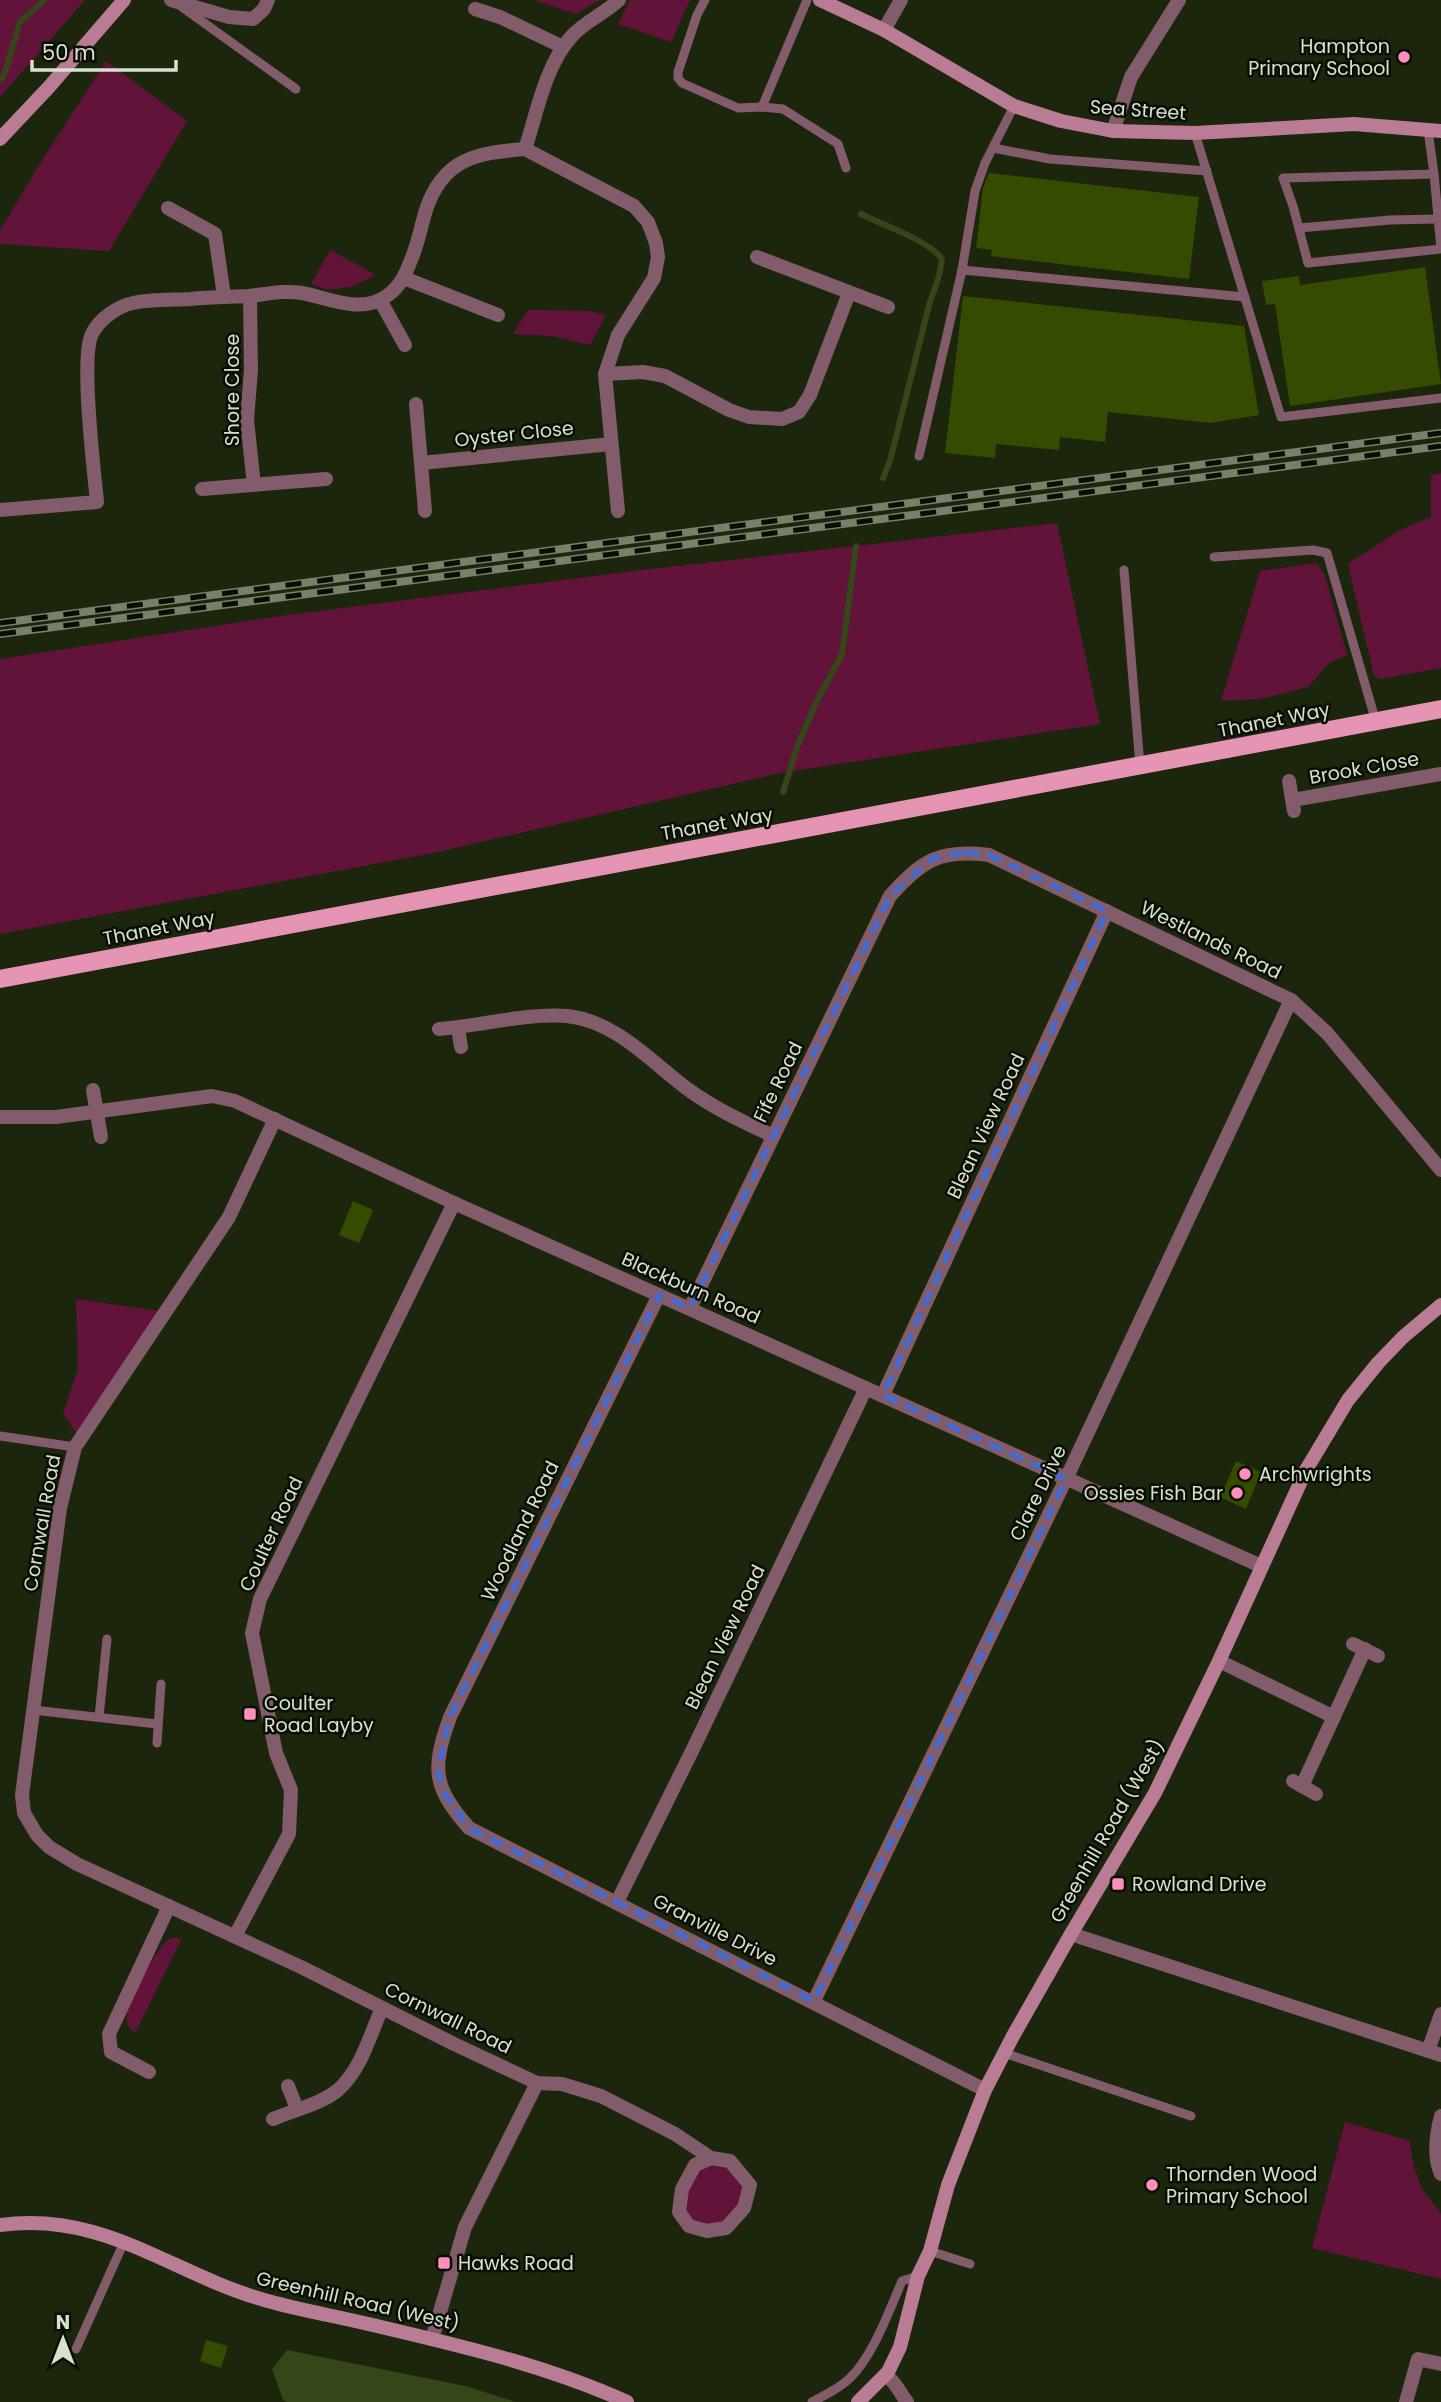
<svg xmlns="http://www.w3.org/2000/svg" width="1441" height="2402" viewBox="0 0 1441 2402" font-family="Poppins,sans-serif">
  <rect width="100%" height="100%" fill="#1c260d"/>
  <g fill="#62133a">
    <polygon points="0,0 85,0 0,97"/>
    <polygon points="534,0 600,0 576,14"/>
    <polygon points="630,0 690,0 671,42 618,24"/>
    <polygon points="106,61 187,121 109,251 0,244 0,231 36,170"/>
    <polygon points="330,250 376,275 351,287 328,290 311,284"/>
    <polygon points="528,310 590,311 606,315 590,345 552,336 513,334"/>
    <polygon points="1441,473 1441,668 1380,679 1374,676 1348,564 1400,530 1431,517 1431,475"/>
    <polygon points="1057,523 1100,724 780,773 433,853 0,934 0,659 280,616 642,570"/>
    <polygon points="1317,563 1325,576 1347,655 1330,662 1308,687 1261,699 1221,701 1260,571"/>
    <polygon points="76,1299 166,1312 80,1438 63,1414 78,1369"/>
    <path d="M170 1938H182L135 2033C128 2028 126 2022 127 2014 128 1999 158 1946 170 1938Z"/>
    <polygon points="1345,2122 1410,2141 1413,2164 1422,2189 1441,2214 1441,2279 1312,2248"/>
    <polygon points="730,2161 750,2185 726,2228 689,2226 682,2189 695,2165"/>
  </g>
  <polygon fill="#354618" points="287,2350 465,2386 516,2402 288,2402 283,2400 272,2369"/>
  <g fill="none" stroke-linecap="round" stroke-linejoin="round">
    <g stroke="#354618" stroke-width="6">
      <polyline points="0,80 4,75 20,22 44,0"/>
      <path d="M861 214C883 225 928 240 942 259L939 276 929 305 890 461 883 478"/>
      <polyline points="783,792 797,747 816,703 842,654 856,546"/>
    </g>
  </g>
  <g fill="#344b00">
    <polygon points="989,173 1199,197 1189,279 991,256 992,250 976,248 983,188"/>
    <polygon points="1425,267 1441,384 1290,406 1275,304 1266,305 1262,281 1299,276 1300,285"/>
    <polygon points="963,296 1244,326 1259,415 1211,423 1108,412 1105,442 1060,437 1059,450 996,444 995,458 945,453"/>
    <polygon points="353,1201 373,1210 359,1243 339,1235"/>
    <polygon points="1236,1461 1261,1472 1246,1509 1220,1497"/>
    <polygon points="206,2340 228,2346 221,2368 200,2361"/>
  </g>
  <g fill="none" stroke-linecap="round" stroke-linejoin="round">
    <g stroke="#835c6b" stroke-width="9">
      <polyline points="705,0 697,15 678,72 678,78 682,83 738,108 762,107 783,109 838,144 846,168"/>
      <polyline points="182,7 296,89"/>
      <polyline points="762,107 807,0"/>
      <polyline points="1428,130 1434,174 1283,178 1293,206 1308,263 1441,249 1434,174"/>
      <polyline points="1195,133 1281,417 1441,398"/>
      <polyline points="993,148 1050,159 1207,171"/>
      <polyline points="1299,228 1390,220 1437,219"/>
      <polyline points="962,270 1245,297"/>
      <polyline points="919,456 962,270 975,191 985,163 1014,106"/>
      <polyline points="1214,557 1313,550 1327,553 1376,722"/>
      <polyline points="1124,570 1140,766"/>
      <polyline points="0,1436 75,1447"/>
      <polyline points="33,1710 157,1724"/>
      <polyline points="99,1717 107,1639"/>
      <polyline points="157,1743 161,1684"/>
      <polyline points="1004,2053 1191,2116"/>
      <polyline points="930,2251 970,2264"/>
      <polyline points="76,2349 124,2242"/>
      <path d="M812 2402C825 2395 839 2389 850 2378 873 2356 889 2311 902 2281L918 2276"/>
    </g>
    <g stroke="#835c6b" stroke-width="14">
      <polyline points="171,0 229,17 253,19 264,9 268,0"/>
      <polyline points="475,9 500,17 563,47"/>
      <polyline points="884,30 901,0"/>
      <polyline points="1113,131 1131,77 1179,0"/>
      <polyline points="525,149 634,206 648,222 656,243 658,257 654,278 618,335 605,374 618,511"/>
      <path d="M525 149C537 113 545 66 571 37 584 22 604 14 619 0"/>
      <polyline points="168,208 215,234 224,296"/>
      <polyline points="757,257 888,307"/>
      <polyline points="404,278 498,315"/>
      <polyline points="250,296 251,370 247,420 254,485"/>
      <polyline points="380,300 405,345"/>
      <polyline points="605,374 643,372 665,376 729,410 749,417 782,419 799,412 810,395 849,293"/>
      <polyline points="416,404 425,511"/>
      <polyline points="421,463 611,444"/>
      <polyline points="202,489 326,479"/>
      <path d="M0 510 97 502C94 470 80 357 92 334 99 319 118 306 133 303 151 299 172 300 191 299 210 297 230 297 249 296 268 294 283 290 302 293 329 298 362 315 388 295 400 287 406 273 411 260 418 244 421 226 426 210 443 158 477 153 525 149"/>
      <polyline points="1289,781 1294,811"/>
      <polyline points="1293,800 1441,774"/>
      <polyline points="458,1028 461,1047"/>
      <path d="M439 1029C481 1026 524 1013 567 1016 616 1021 651 1062 689 1090 715 1109 744 1122 773 1136"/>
      <polyline points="93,1090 101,1137"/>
      <polyline points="0,1117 56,1117 212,1096 235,1101 454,1203 1261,1566"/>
      <polyline points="275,1119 229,1217 75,1447 60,1508 22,1795 24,1813 37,1835 49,1847 77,1864 301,1967 454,2044 537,2083 562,2084 601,2096 675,2134 711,2158 730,2161 750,2185 744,2208 726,2228 707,2231 689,2226 679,2212 682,2189 695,2165 711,2158"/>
      <path d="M659 1295 450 1717C432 1768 432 1786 469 1828L985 2090"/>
      <path d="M690 1308 890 896C922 860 940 849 989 855L1291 1000 1327 1033 1441 1170"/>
      <polyline points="883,1395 1107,911"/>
      <polyline points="1353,1644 1378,1656"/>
      <polyline points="1219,1661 1334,1717"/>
      <polyline points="1293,1781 1316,1794"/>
      <polyline points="1302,1786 1365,1649"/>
      <polyline points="617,1902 692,1751 866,1388"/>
      <polyline points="1071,1934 1441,2055"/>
      <polyline points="235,1936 289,1834 291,1790 276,1753 252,1633 260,1599 454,1203"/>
      <polyline points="814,2001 1066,1479 1291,1000"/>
      <polyline points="1428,2051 1441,2014"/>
      <polyline points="149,2072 111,2052 109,2034 169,1906"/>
      <polyline points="288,2086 297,2109"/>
      <path d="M1441 2116C1436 2135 1433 2156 1441 2174"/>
      <path d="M273 2119C294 2110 321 2104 338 2090 361 2070 370 2035 382 2008"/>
      <polyline points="432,2339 465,2227 537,2083"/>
      <path d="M886 2375C899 2386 897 2389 907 2402"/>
      <polyline points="1406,2402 1418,2359 1441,2364"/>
    </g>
    <g stroke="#ba7c94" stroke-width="14">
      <polyline points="820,0 884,30 1014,106 1061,121 1113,131 1195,133 1354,124 1441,131"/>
      <polyline points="0,139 49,87 124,0"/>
      <path d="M0 2225C103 2211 169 2272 261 2299 294 2309 330 2315 364 2323 453 2344 543 2364 627 2402"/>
      <polyline points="858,2402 888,2372 900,2347 918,2276 930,2251 948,2185 985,2090 1013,2036 1071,1934 1155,1793 1219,1661 1306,1470 1348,1400 1378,1363 1403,1337 1441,1305"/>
    </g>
    <polyline stroke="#e594b4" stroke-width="18" points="0,979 1441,709"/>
    <defs>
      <g id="rail">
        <polyline points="0,623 1441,433"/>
        <polyline points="0,634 1441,446"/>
      </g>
    </defs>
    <use href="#rail" stroke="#77806b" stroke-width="8"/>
    <use href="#rail" stroke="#090e04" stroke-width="5" stroke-dasharray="16" stroke-linecap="butt"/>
  </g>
  <path fill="none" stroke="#426bd6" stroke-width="5" stroke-dasharray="14 9" stroke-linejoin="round" d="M965 852 989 855 1107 911 883 1395 1066 1479 814 2001 469 1828 442 1790 438 1770 450 1717 659 1295 690 1308 890 896 933 858Z"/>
  <g fill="#fe8ebc" stroke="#090e04" stroke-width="2.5">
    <circle cx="1404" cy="57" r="7"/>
    <circle cx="1245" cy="1474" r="7"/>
    <circle cx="1237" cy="1493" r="7"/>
    <rect x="243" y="1707" width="14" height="14" rx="3.5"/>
    <rect x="1111" y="1877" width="14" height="14" rx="3.5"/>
    <circle cx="1152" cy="2185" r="7"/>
    <rect x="437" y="2256" width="14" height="14" rx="3.5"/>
  </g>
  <g text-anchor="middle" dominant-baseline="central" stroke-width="5" stroke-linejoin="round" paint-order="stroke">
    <g font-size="19" fill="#d8e0d0" stroke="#090e04" text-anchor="start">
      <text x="1390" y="46" text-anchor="end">Hampton<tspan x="1390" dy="22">Primary School</tspan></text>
      <text x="1259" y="1474">Archwrights</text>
      <text x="1223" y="1493" text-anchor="end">Ossies Fish Bar</text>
      <text x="264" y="1703">Coulter<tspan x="264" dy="22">Road Layby</tspan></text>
      <text x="1132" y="1884">Rowland Drive</text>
      <text x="1166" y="2174">Thornden Wood<tspan x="1166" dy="22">Primary School</tspan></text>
      <text x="458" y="2263">Hawks Road</text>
    </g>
    <g font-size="19" fill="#d8e0d0" stroke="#090e04">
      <text transform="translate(1138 110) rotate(4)">Sea Street</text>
      <text transform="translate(232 390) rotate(-90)">Shore Close</text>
      <text transform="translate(514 434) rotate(-6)">Oyster Close</text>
      <text transform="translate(1274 720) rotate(-11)">Thanet Way</text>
      <text transform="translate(1364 768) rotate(-10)">Brook Close</text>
      <text transform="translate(717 824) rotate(-10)">Thanet Way</text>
      <text transform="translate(159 928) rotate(-11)">Thanet Way</text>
      <text transform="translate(1211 940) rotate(26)">Westlands Road</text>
      <text transform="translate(778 1082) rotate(-64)">Fife Road</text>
      <text transform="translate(986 1126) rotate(-65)">Blean View Road</text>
      <text transform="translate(691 1288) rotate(24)">Blackburn Road</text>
      <text transform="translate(1038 1493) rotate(-64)">Clare Drive</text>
      <text transform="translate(42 1523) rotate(-80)">Cornwall Road</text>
      <text transform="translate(520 1531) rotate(-64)">Woodland Road</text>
      <text transform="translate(271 1534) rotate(-65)">Coulter Road</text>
      <text transform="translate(725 1637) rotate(-64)">Blean View Road</text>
      <text transform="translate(1107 1831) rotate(-60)">Greenhill Road (West)</text>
      <text transform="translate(715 1930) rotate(27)">Granville Drive</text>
      <text transform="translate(448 2018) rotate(26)">Cornwall Road</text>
      <text transform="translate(358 2301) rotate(13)">Greenhill Road (West)</text>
    </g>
  </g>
  <g transform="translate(63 2339)" stroke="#090e04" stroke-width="5" paint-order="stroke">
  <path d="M0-5L12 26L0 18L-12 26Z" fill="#d8e0d0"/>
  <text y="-10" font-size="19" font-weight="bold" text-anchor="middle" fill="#d8e0d0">N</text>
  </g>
  <path d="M32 60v10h144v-10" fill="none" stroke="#d8e0d0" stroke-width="3.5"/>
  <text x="42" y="60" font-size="21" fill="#d8e0d0" stroke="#090e04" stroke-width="5" paint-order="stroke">50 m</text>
</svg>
